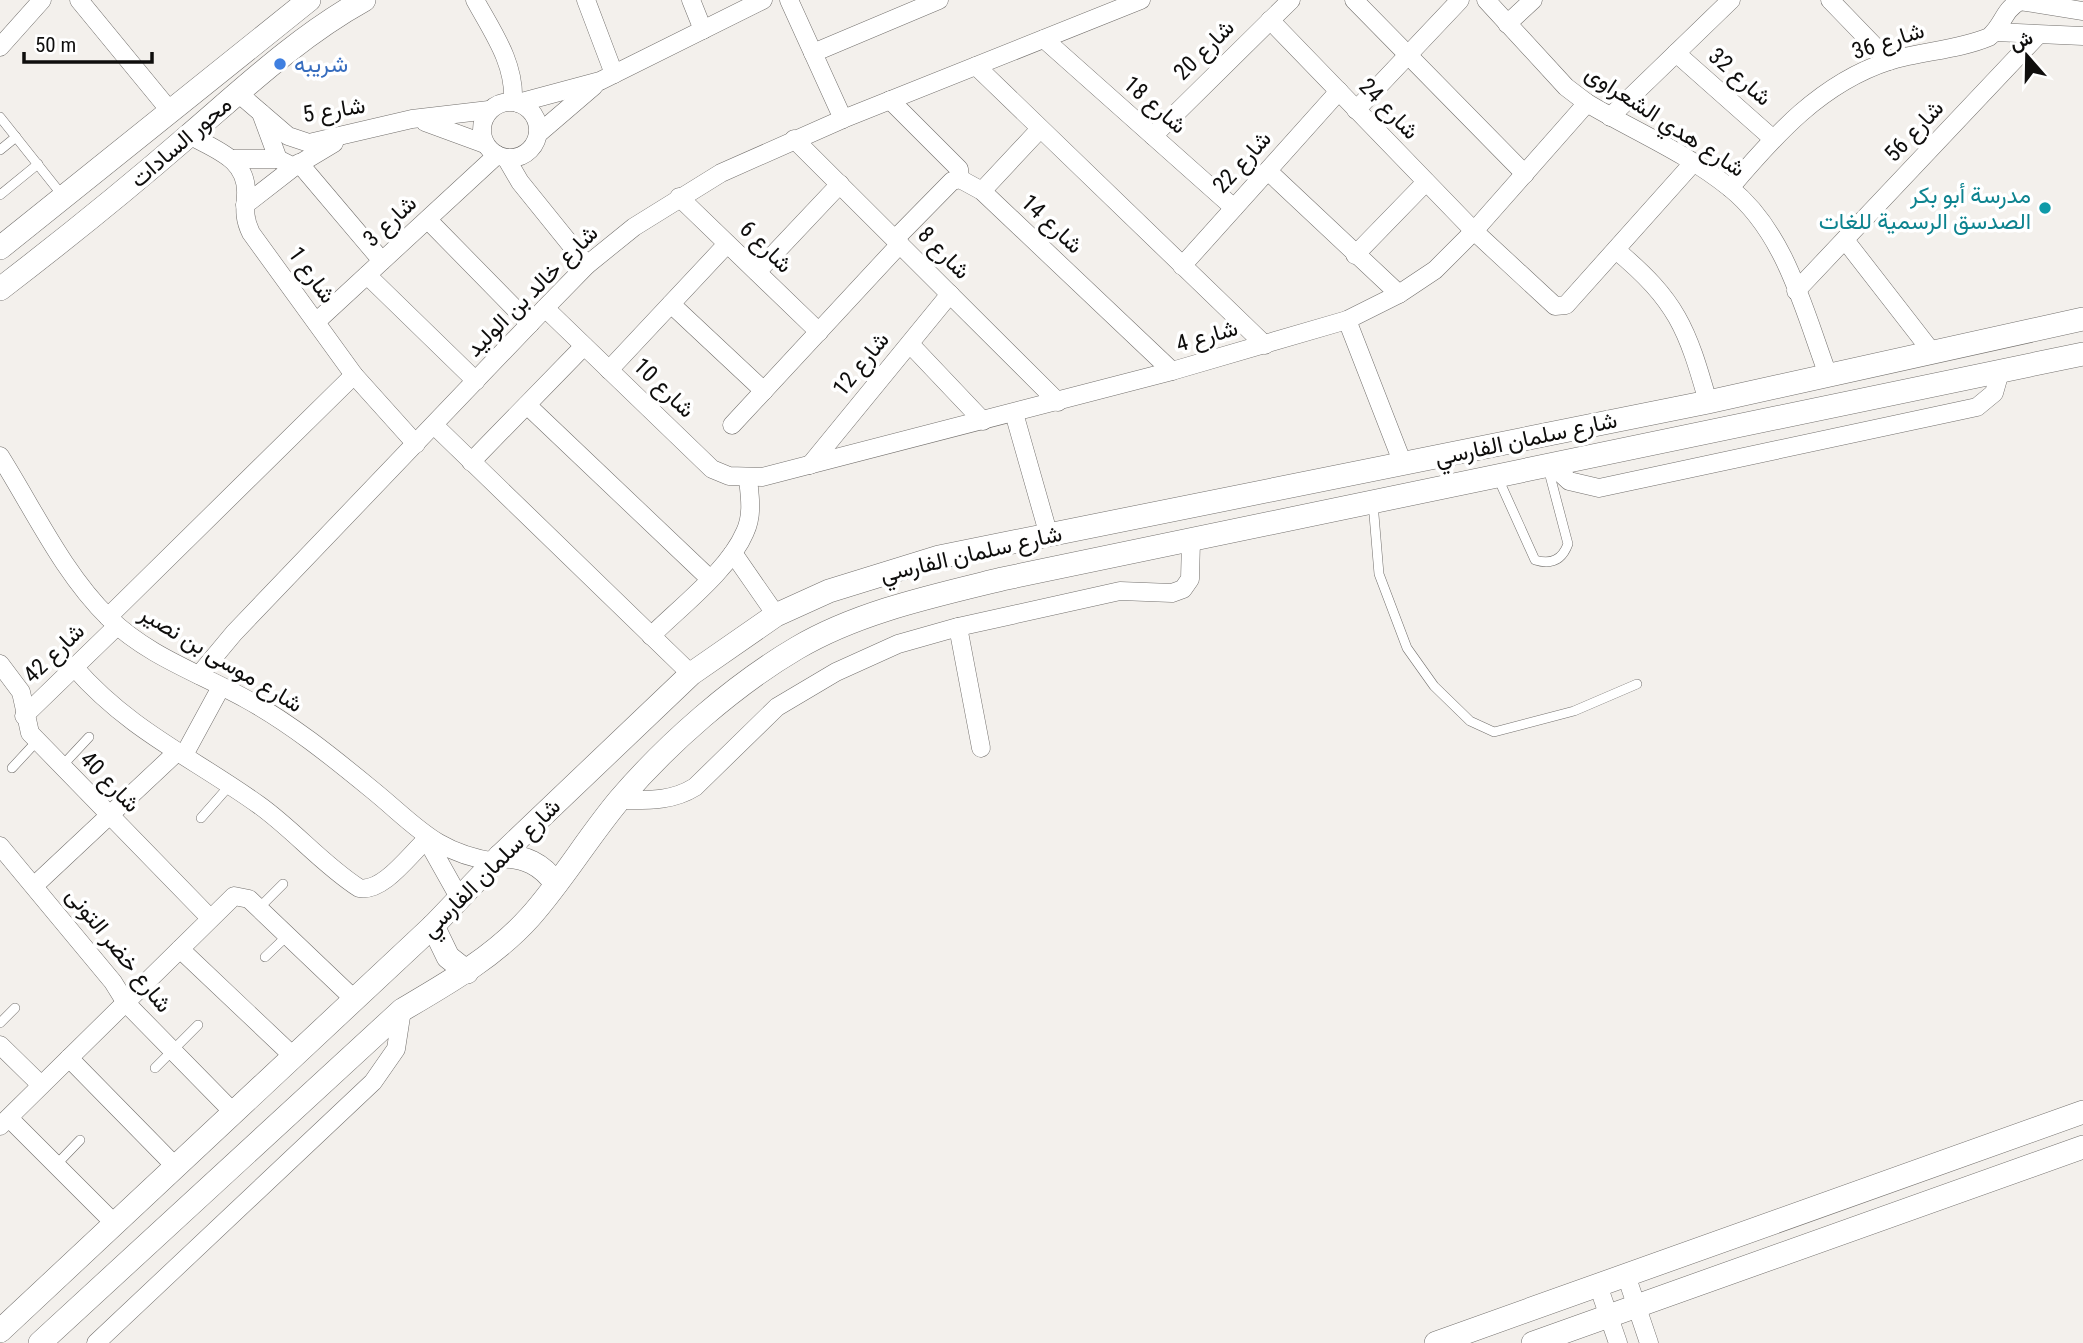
<svg xmlns="http://www.w3.org/2000/svg" width="2083" height="1343" viewBox="0 0 2083 1343" font-family="'Roboto Condensed',Vazirmatn,sans-serif">
  <rect width="100%" height="100%" fill="#f3f0ec"/>
  <g fill="none" stroke-linecap="round" stroke-linejoin="round">
    <defs>
      <g id="service">
        <polyline points="0,117 62,195"/>
        <polyline points="0,150 16,137"/>
        <polyline points="0,195 38,164"/>
        <path d="M1498 478 1535 560C1551 565 1562 560 1568 544L1548 468"/>
        <polyline points="1373,503 1379,574 1407,648 1434,686 1470,721 1494,732 1574,711 1637,684"/>
        <polyline points="61,767 89,737"/>
        <polyline points="12,768 37,741"/>
        <polyline points="201,818 230,785"/>
        <polyline points="259,908 283,884"/>
        <polyline points="265,957 288,935"/>
        <polyline points="0,1023 15,1008"/>
        <polyline points="155,1068 198,1025"/>
        <polyline points="56,1165 80,1140"/>
      </g>
      <g id="minor">
        <polyline points="79,0 171,112"/>
        <path d="M475 0C493 33 515 63 513 101"/>
        <polyline points="586,0 614,74"/>
        <polyline points="691,0 703,30"/>
        <polyline points="789,0 843,119"/>
        <polyline points="1354,0 1525,174"/>
        <path d="M1486 0 1566 87 1587 103C1634 131 1687 153 1730 188 1786 233 1804 311 1828 375"/>
        <polyline points="1830,0 1889,61"/>
        <polyline points="1270,20 1474,231 1555,306 1566,305 1693,163"/>
        <polyline points="1507,24 1533,0"/>
        <polyline points="1995,32 2083,36"/>
        <polyline points="1044,39 1234,208"/>
        <polyline points="0,47 42,0"/>
        <polyline points="813,53 939,0"/>
        <polyline points="1676,53 1772,138"/>
        <polyline points="976,66 1265,345"/>
        <polyline points="238,93 288,136 309,143 412,119 489,110"/>
        <polyline points="890,100 959,169 960,179"/>
        <circle cx="510" cy="130" r="28"/>
        <polyline points="518,103 600,81 763,0"/>
        <polyline points="1356,110 1460,0"/>
        <polyline points="261,113 278,159"/>
        <polyline points="1610,117 1731,0"/>
        <polyline points="425,122 485,144"/>
        <polyline points="538,134 594,86"/>
        <path d="M189 135C216 150 248 159 246 195 245 210 244 219 251 233L354 375 416 444"/>
        <polyline points="1153,136 1291,0"/>
        <polyline points="794,139 1058,402"/>
        <polyline points="506,158 520,182 587,265"/>
        <polyline points="234,159 278,159 294,167"/>
        <polyline points="299,163 382,261"/>
        <polyline points="1268,171 1399,294"/>
        <path d="M1730 188C1775 135 1821 83 1889 61 1922 51 1958 50 1989 37 2003 26 2003 10 2020 1L2083 11"/>
        <polyline points="982,191 1039,130"/>
        <polyline points="679,197 819,332"/>
        <polyline points="245,205 294,167 334,143"/>
        <polyline points="428,220 530,324"/>
        <polyline points="895,239 952,181 960,179 982,191 1172,371"/>
        <polyline points="1845,240 1932,352"/>
        <path d="M1616 250C1677 301 1687 328 1708 402"/>
        <polyline points="1355,255 1426,182"/>
        <polyline points="1182,266 1339,91"/>
        <polyline points="757,272 840,184"/>
        <polyline points="367,275 476,381"/>
        <polyline points="1796,291 2038,35"/>
        <polyline points="671,304 764,391"/>
        <polyline points="545,308 712,469 729,476 762,477 1172,371 1347,320 1399,294 1435,270 1474,231 1587,103"/>
        <polyline points="1347,320 1403,464"/>
        <polyline points="316,322 497,155"/>
        <polyline points="910,344 983,421"/>
        <polyline points="609,370 727,244"/>
        <polyline points="527,405 709,578"/>
        <polyline points="1014,413 1049,536"/>
        <polyline points="434,425 691,674"/>
        <polyline points="732,425 900,244"/>
        <path d="M0 456C34 510 63 573 109 618 148 656 199 673 246 699 290 723 331 756 370 788 416 825 433 852 495 862"/>
        <polyline points="471,462 584,346"/>
        <polyline points="810,465 950,294"/>
        <polyline points="1554,467 1569,481 1599,488 1977,407 1994,393 2000,372"/>
        <polyline points="733,553 776,615"/>
        <polyline points="108,617 354,375"/>
        <polyline points="958,627 981,748"/>
        <path d="M651 636C680 607 729 570 745 532 753 515 750 497 748 479"/>
        <polyline points="0,664 21,692 30,733 210,918"/>
        <path d="M74 667C130 731 192 757 259 805 294 830 323 865 359 888 383 893 410 854 427 839"/>
        <polyline points="199,675 234,633 545,308 587,265 634,227 721,173 843,119 1141,0"/>
        <polyline points="24,716 117,626"/>
        <polyline points="184,755 221,687"/>
        <path d="M619 800C646 800 671 802 695 787L777 707 836 672 898 644 958 627 1120 591 1172 593 1183 589 1190 579 1191 541"/>
        <polyline points="428,842 460,899"/>
        <polyline points="0,846 113,982 126,1003 233,1112"/>
        <polyline points="35,885 177,752"/>
        <polyline points="180,949 293,1056"/>
        <polyline points="0,1045 41,1085"/>
        <polyline points="69,1058 175,1166"/>
        <polyline points="9,1118 114,1223"/>
        <polyline points="0,1126 234,896 249,899 355,1000"/>
        <polyline points="1626,1275 1649,1343"/>
        <polyline points="1598,1285 1618,1343"/>
        <polyline points="96,1343 373,1082 396,1049 402,1010"/>
      </g>
      <g id="tertiary">
        <polyline points="0,248 309,0"/>
        <path d="M0 289C64 240 126 190 187 137 243 89 299 36 364 0"/>
        <path d="M500 856C525 856 542 864 556 884"/>
        <polyline points="433,926 448,957 467,972"/>
        <polyline points="0,1331 433,926 500,856 691,674 776,615 829,591 939,557 1708,402 2083,319"/>
        <path d="M40 1343 402 1010C448 983 494 957 530 917 563 880 588 837 620 799 667 744 734 685 797 648 858 612 933 596 1002 579L2083 354"/>
        <polyline points="1436,1343 2083,1112"/>
        <polyline points="1533,1343 2083,1147"/>
      </g>
    </defs>
    <use href="#service" stroke="#726f6c" stroke-width="10"/>
    <use href="#minor" stroke="#726f6c" stroke-width="19"/>
    <use href="#tertiary" stroke="#726f6c" stroke-width="24"/>
    <use href="#service" stroke="#fff" stroke-width="9"/>
    <use href="#minor" stroke="#fff" stroke-width="18"/>
    <use href="#tertiary" stroke="#fff" stroke-width="23"/>
  </g>
  <circle fill="#3f7fe0" stroke="#fff" stroke-width="2.5" cx="280" cy="64" r="7"/>
  <circle fill="#0f9aa8" stroke="#fff" stroke-width="2.5" cx="2045" cy="208" r="7"/>
  <g text-anchor="middle" dominant-baseline="central" stroke-width="7" stroke-linejoin="round" paint-order="stroke">
    <g font-size="23" fill="#0f0e0d" stroke="#fff">
      <text transform="translate(1888 41) rotate(-18)">شارع 36</text>
      <text transform="translate(1204 50) rotate(-45)">شارع 20</text>
      <text transform="translate(1740 77) rotate(41)">شارع 32</text>
      <text transform="translate(1155 105) rotate(41)">شارع 18</text>
      <text transform="translate(1389 109) rotate(46)">شارع 24</text>
      <text transform="translate(334 110) rotate(-9)">شارع 5</text>
      <text transform="translate(1665 121) rotate(33)">شارع هدي الشعراوى</text>
      <text transform="translate(1914 131) rotate(-47)">شارع 56</text>
      <text transform="translate(181 142) rotate(-41)">محور السادات</text>
      <text transform="translate(1242 162) rotate(-48)">شارع 22</text>
      <text transform="translate(390 221) rotate(-43)">شارع 3</text>
      <text transform="translate(1052 224) rotate(43)">شارع 14</text>
      <text transform="translate(766 247) rotate(44)">شارع 6</text>
      <text transform="translate(944 253) rotate(45)">شارع 8</text>
      <text transform="translate(312 275) rotate(54)">شارع 1</text>
      <text transform="translate(532 291) rotate(-45)">شارع خالد بن الوليد</text>
      <text transform="translate(1207 336) rotate(-16)">شارع 4</text>
      <text transform="translate(861 364) rotate(-51)">شارع 12</text>
      <text transform="translate(664 388) rotate(44)">شارع 10</text>
      <text transform="translate(1526 439) rotate(-12)">شارع سلمان الفارسي</text>
      <text transform="translate(971 554) rotate(-13)">شارع سلمان الفارسي</text>
      <text transform="translate(54 653) rotate(-44)">شارع 42</text>
      <text transform="translate(221 659) rotate(31)">شارع موسى بن نصير</text>
      <text transform="translate(110 782) rotate(46)">شارع 40</text>
      <text transform="translate(491 868) rotate(-45)">شارع سلمان الفارسي</text>
      <text transform="translate(119 950) rotate(51)">شارع خضر التونى</text>
    </g>
    <g font-size="23" fill="#366cbe" stroke="#fff" text-anchor="start">
      <text x="294" y="64">شريبه</text>
    </g>
    <g font-size="23" fill="#0d838f" stroke="#fff" text-anchor="end">
      <text x="2031" y="195">مدرسة أبو بكر<tspan x="2031" dy="26">الصدسق الرسمية للغات</tspan></text>
    </g>
  </g>
  <g transform="translate(2027 56) rotate(340)" stroke="#ffffff" stroke-width="5" paint-order="stroke">
  <path d="M0-5L12 26L0 18L-12 26Z" fill="#0f0e0d"/>
  <text y="-10" font-size="19" font-weight="bold" text-anchor="middle" fill="#0f0e0d">ش</text>
  </g>
  <path d="M24 52v10h128v-10" fill="none" stroke="#0f0e0d" stroke-width="3.5"/>
  <text x="35" y="52" font-size="21" fill="#0f0e0d" stroke="#ffffff" stroke-width="5" paint-order="stroke">50 m</text>
</svg>
